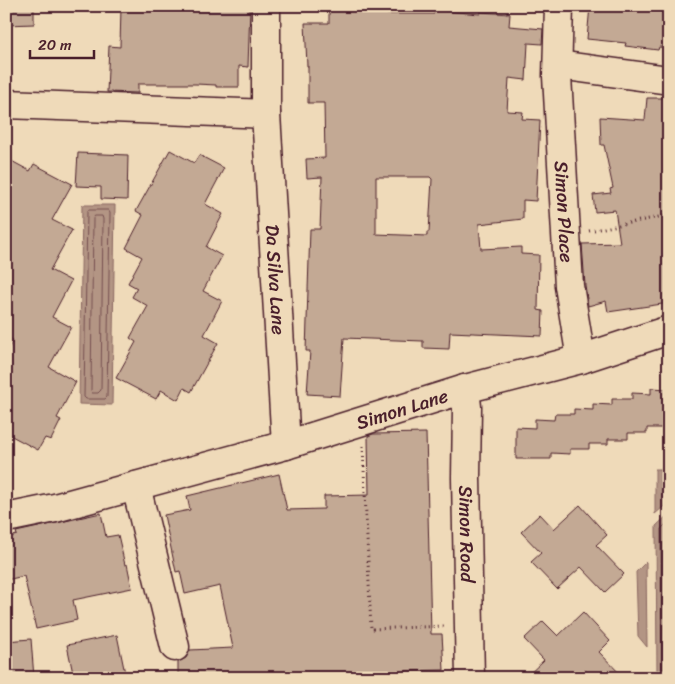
<svg xmlns="http://www.w3.org/2000/svg" width="675" height="684" viewBox="0 0 675 684" font-family="Sriracha,sans-serif">
  <rect width="100%" height="100%" fill="#efdab9"/>
  <filter id="ink" filterUnits="userSpaceOnUse"><feTurbulence type="fractalNoise" baseFrequency=".02" numOctaves="2"/><feDisplacementMap in="SourceGraphic" scale="10" xChannelSelector="R" yChannelSelector="G"/><feConvolveMatrix kernelMatrix="1 2 1 2 8 2 1 2 1" color-interpolation-filters="sRGB"/></filter>
  <g filter="url(#ink)">
    <g fill="#b39584" stroke="#896660">
      <polygon points="82,205 115,205 112,405 79,404"/>
      <polygon points="655,469 669,469 669,502 655,514"/>
      <polygon points="669,514 669,678 657,678 656,526"/>
      <polygon points="646,562 647,647 638,636 636,572"/>
    </g>
    <g fill="none" stroke-linecap="round" stroke-linejoin="round">
      <g stroke="#744e4f" stroke-width="1">
        <polygon points="89,210 108,210 110,213 107,397 105,399 86,399 84,397 87,212"/>
        <polygon points="95,216 102,216 103,219 101,390 98,393 92,393 91,390 93,219"/>
        <polyline points="662,678 661,529 669,521"/>
        <polyline points="669,678 667,532 669,530"/>
      </g>
    </g>
    <g fill="#c3a994" stroke="#4a1f2b" fill-rule="evenodd">
      <polygon points="6,6 34,6 34,24 6,25"/>
      <polygon points="142,6 250,6 248,67 239,66 239,87 216,87 216,85 196,84 138,84 138,93 107,92 109,46 120,47 121,7 142,8"/>
      <polygon points="590,6 669,6 669,48 659,47 658,50 625,46 626,43 587,39"/>
      <path d="M387 10V14H434V10L480 14V12L510 14 509 26 543 29 542 44 528 43 526 80 509 78 507 111 523 112 522 119 540 120 536 201 523 200V219L479 224 481 249 521 247V254L539 255 538 310 543 311 542 336 450 332 449 349 423 348V341L344 338 340 396 307 394 310 351H306L310 229H320L322 177 307 178 306 159 325 158 324 103H308V66H307L305 23H329V11ZM376 177H430L432 179 429 232H427V236L376 234Z"/>
      <polygon points="647,98 669,98 669,303 608,312 606,301 588,306 585,285 582,244 620,243 615,210 595,212 593,195 611,193 610,189 613,188 604,145 601,145 600,117 645,120"/>
      <polygon points="170,150 194,163 199,155 224,168 205,204 223,214 206,247 222,256 203,291 222,301 204,335 218,343 191,392 184,388 178,400 161,390 156,399 116,378 136,342 130,338 148,306 132,297 137,288 128,283 142,257 126,248 143,215 136,211"/>
      <polygon points="78,153 128,155 127,200 101,199 101,187 76,186"/>
      <polygon points="6,158 30,171 34,164 72,184 52,220 72,230 50,270 71,281 52,317 71,327 49,367 76,382 57,418 61,420 51,440 45,438 38,450 6,433 6,354 13,340 6,336"/>
      <polygon points="651,388 669,389 669,416 667,416 667,428 647,428 647,433 628,433 628,439 608,439 608,444 589,444 589,449 570,449 570,454 551,453 551,459 516,459 516,427 535,428 535,419 554,420 555,414 574,414 574,409 593,410 593,404 612,405 612,399 632,399 632,393 651,394"/>
      <polygon points="426,433 431,634 442,634 444,670 406,671 407,678 178,678 178,662 186,658 190,650 233,648 220,586 185,594 180,571 176,572 164,515 190,510 187,496 279,474 287,510 324,509 324,496 369,495 368,436 373,434"/>
      <polygon points="580,505 607,535 596,545 624,574 605,592 581,567 557,589 531,562 541,553 521,532 540,514 554,529"/>
      <polygon points="101,513 106,537 118,535 125,565 127,564 132,588 73,600 77,620 36,629 24,576 6,580 6,538 17,535 16,532"/>
      <polygon points="583,612 610,641 599,652 624,678 592,678 585,670 576,678 525,678 544,660 524,639 543,621 558,636"/>
      <polygon points="117,635 126,678 74,678 67,645"/>
      <polygon points="31,639 34,678 6,678 6,641"/>
    </g>
    <g fill="none" stroke-linecap="round" stroke-linejoin="round">
      <defs>
        <g id="minor">
          <path id="s1" d="M266 6V114L286 445"/>
          <path id="s2" d="M559 6 557 76 569 286 581 359"/>
          <polyline points="558,65 669,80"/>
          <polyline points="6,104 266,114"/>
          <path id="s3" d="M465 389 467 407 466 478 470 678"/>
          <polyline points="136,486 175,647"/>
          <path id="s4" d="M6 518 55 508 286 445 465 389 581 359 669 330"/>
        </g>
      </defs>
      <use href="#minor" stroke="#4a1f2b" stroke-width="31"/>
      <g stroke="#4a1f2b" stroke-width="3" stroke-dasharray="1 4" stroke-linecap="butt">
        <polyline points="589,231 669,215"/>
        <polyline points="363,446 371,629 445,626"/>
      </g>
      <use href="#minor" stroke="#efdab9" stroke-width="28"/>
    </g>
  </g>
  <g text-anchor="middle" dominant-baseline="central" stroke-width="5" stroke-linejoin="round" paint-order="stroke">
    <g font-size="19" fill="#4a1f2b" stroke="#efdab9">
      <text stroke="none"><textPath href="#s2" startOffset="206">Simon Place</textPath></text>
      <text stroke="none"><textPath href="#s1" startOffset="274">Da Silva Lane</textPath></text>
      <text stroke="none"><textPath href="#s4" startOffset="411">Simon Lane</textPath></text>
      <text stroke="none"><textPath href="#s3" startOffset="145">Simon Road</textPath></text>
    </g>
  </g>
  <rect width="675" height="684" fill="none" stroke="#efdab9" stroke-width="25"/>
  <rect x="12" y="12" width="650" height="659" fill="none" stroke="#4a1f2b" stroke-width="2" filter="url(#ink)"/>
  <path d="M30 50v8h64v-8" fill="none" stroke="#4a1f2b" stroke-width="2.5"/>
  <text x="38" y="50" font-size="15" fill="#4a1f2b" stroke="#efdab9" stroke-width="4" paint-order="stroke">20 m</text>
</svg>
